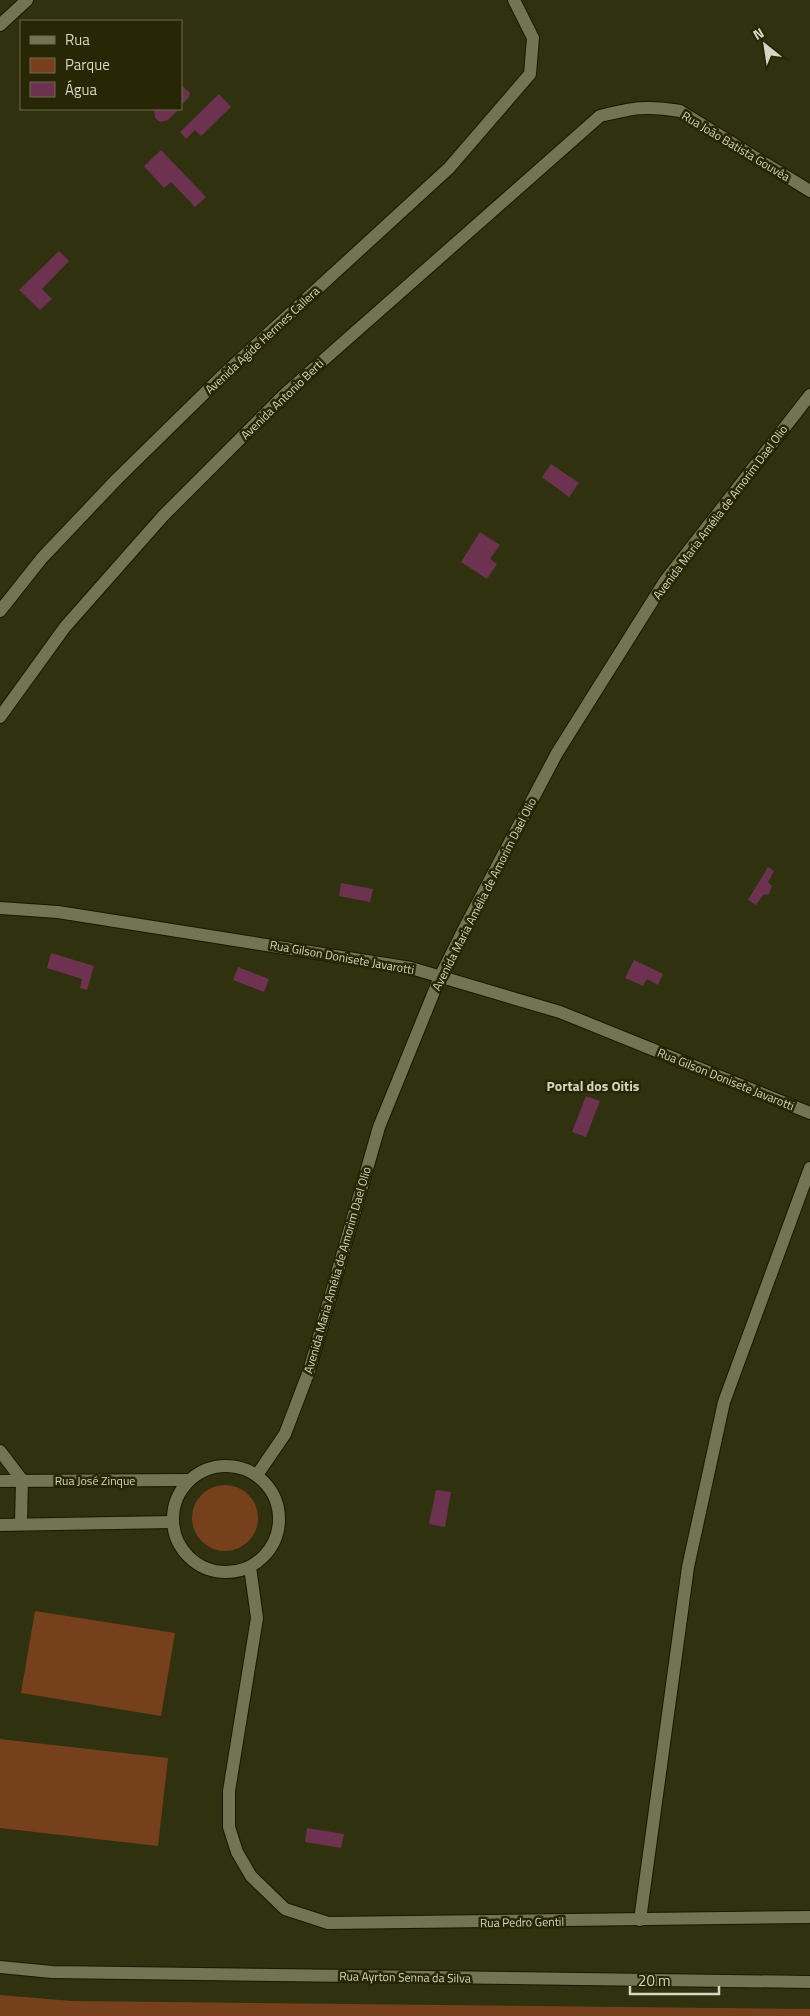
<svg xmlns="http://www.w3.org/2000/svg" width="810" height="2016" viewBox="0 0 810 2016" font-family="'Titillium Web',sans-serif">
  <rect width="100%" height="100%" fill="#30310f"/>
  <g fill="#77401d">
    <circle cx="225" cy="1518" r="33"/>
    <polygon points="35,1611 175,1633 161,1716 21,1693"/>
    <polygon points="0,1739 168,1758 158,1846 0,1828"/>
    <polygon points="0,1995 72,2001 810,2009 810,2016 0,2016"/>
  </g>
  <g fill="#6c3250">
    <polygon points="181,85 190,93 189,97 181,106"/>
    <polygon points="219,94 231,107 201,136 195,130 186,139 180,132"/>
    <polygon points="154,109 179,109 168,120 160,122 155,118"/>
    <polygon points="161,150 206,197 195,207 171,182 164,188 144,166"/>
    <polygon points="59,251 69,261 42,289 52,299 40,310 19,290"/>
    <polygon points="551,464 579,483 569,497 542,477"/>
    <polygon points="480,532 500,545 490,559 497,564 487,579 461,562"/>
    <polygon points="768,867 774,871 768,882 772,886 769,894 763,895 756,905 748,900"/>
    <polygon points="341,883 373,889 370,902 339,896"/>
    <polygon points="51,953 94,966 87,990 80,988 82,979 47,968"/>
    <polygon points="634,960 663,974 658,985 647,979 643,986 625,978"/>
    <polygon points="238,967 269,979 264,992 233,980"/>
    <polygon points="586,1096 600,1101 586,1137 572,1132"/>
    <polygon points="436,1490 451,1492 445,1527 429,1524"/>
    <polygon points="307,1828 344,1834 341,1848 305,1842"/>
  </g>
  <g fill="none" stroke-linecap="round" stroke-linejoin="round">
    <defs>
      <g id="minor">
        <polyline points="0,25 27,0"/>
        <polyline points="0,611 42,558 117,479 221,377 449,168 530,74 533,38 514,0"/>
        <path d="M0 717 65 627 163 516 285 394 600 116C633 108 646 105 680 111L810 191"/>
        <polyline points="0,908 58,912 411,968 560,1012 810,1113"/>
        <polyline points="0,1451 22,1480 21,1524"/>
        <circle cx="226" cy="1519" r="53"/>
        <polyline points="257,1475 285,1434 309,1371 379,1127 440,977 466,925 557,753 665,581 810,395"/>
        <polyline points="0,1481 189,1480"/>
        <polyline points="0,1525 172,1522"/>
        <polyline points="250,1567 257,1618 229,1791 229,1827 237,1852 251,1876 285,1909 328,1923 810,1917"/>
        <polyline points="640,1920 688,1567 724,1402 810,1168"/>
        <polyline points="0,1967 52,1972 810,1982"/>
      </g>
    </defs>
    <use href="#minor" stroke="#191800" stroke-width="14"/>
    <use href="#minor" stroke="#737451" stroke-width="12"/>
  </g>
  <g text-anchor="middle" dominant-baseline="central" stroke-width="5" stroke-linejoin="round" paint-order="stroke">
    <g font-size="12" fill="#d5d6c3" stroke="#272705">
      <text transform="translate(736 146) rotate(31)">Rua João Batista Gouvêa</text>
      <text transform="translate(262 340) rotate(-43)">Avenida Agide Hermes Callera</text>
      <text transform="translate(282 399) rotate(-44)">Avenida Antonio Berti</text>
      <text transform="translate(720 512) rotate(-53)">Avenida Maria Amélia de Amorim Dael Olio</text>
      <text transform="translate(484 894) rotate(-63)">Avenida Maria Amélia de Amorim Dael Olio</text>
      <text transform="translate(342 957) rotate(10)">Rua Gilson Donisete Javarotti</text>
      <text transform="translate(726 1079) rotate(22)">Rua Gilson Donisete Javarotti</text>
      <text transform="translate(337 1270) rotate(-74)">Avenida Maria Amélia de Amorim Dael Olio</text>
      <text x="95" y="1480">Rua José Zinque</text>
      <text transform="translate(522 1922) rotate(-1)">Rua Pedro Gentil</text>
      <text transform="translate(405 1977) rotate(1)">Rua Ayrton Senna da Silva</text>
    </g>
    <g font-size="14" font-weight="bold" fill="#d5d6c3" stroke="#272705">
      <text x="593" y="1085">Portal dos Oitis</text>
    </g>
  </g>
  <rect x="20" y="20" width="162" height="90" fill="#272705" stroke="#6d6d51"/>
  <rect x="30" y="36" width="25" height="8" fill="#737451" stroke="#6d6d51"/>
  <text x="65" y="45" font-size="15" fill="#d5d6c3">Rua</text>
  <rect x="30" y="58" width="25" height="15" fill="#77401d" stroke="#6d6d51"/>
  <text x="65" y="70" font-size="15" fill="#d5d6c3">Parque</text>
  <rect x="30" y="82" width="25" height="15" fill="#6c3250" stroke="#6d6d51"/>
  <text x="65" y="95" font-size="15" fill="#d5d6c3">Água</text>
  <g transform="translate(765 45) rotate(330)" stroke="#272705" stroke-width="4" paint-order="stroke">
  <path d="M0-4L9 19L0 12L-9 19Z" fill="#d5d6c3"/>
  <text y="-8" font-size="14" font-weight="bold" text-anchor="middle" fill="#d5d6c3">N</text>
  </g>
  <path d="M630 1986v8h89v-8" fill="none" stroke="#d5d6c3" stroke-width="2.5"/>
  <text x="638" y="1986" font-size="15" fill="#d5d6c3" stroke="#272705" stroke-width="4" paint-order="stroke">20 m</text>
</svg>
